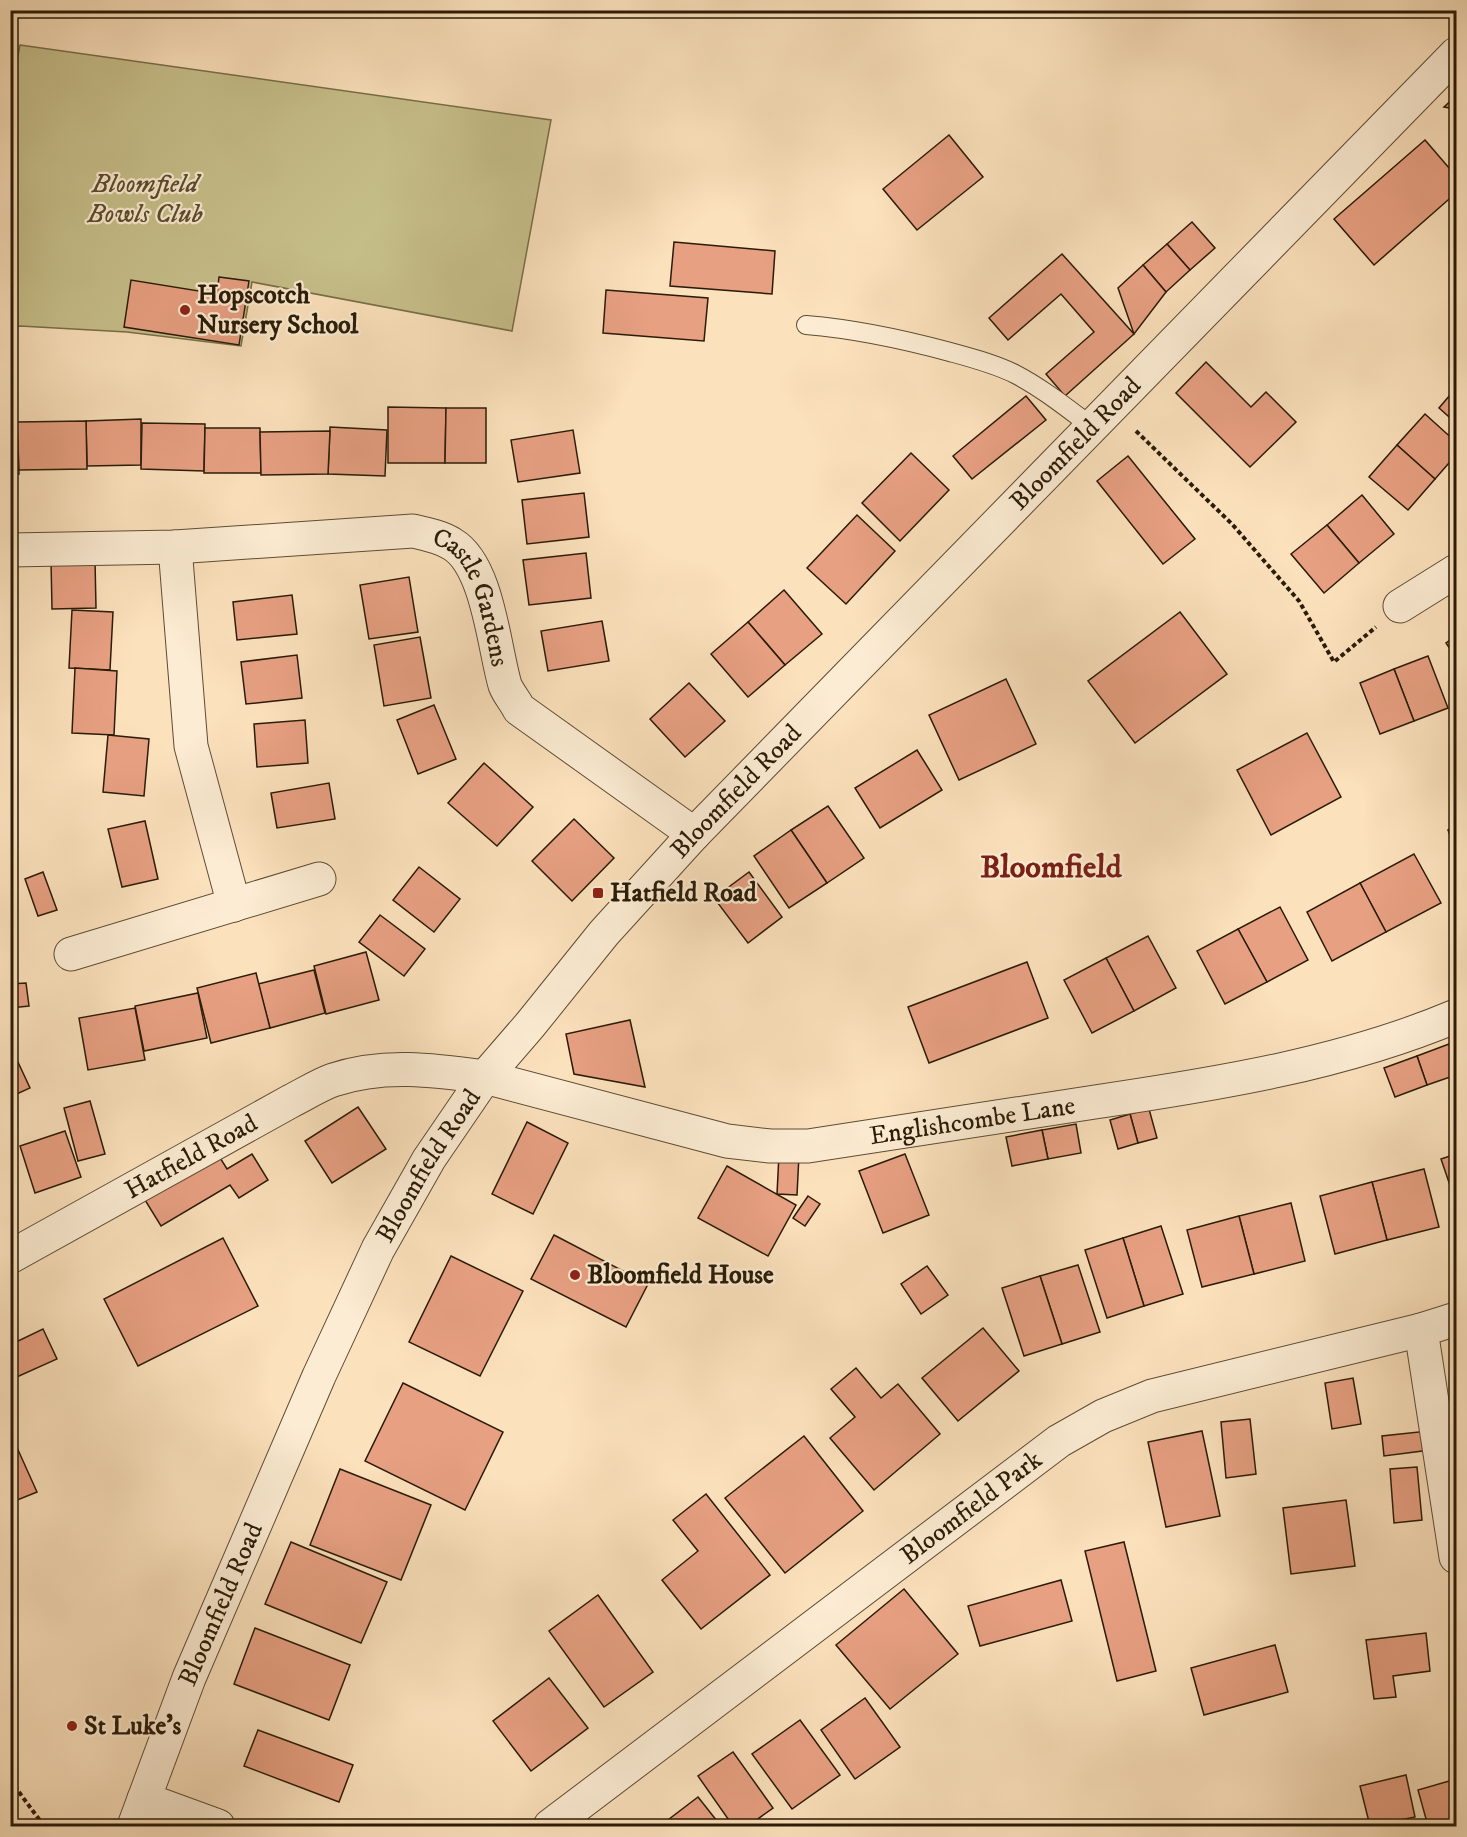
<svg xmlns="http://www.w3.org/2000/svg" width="1467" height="1837" viewBox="0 0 1467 1837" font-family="'IM FELL DW Pica',serif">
  <rect width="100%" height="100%" fill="#fbe1bc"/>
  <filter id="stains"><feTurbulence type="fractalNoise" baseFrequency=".00333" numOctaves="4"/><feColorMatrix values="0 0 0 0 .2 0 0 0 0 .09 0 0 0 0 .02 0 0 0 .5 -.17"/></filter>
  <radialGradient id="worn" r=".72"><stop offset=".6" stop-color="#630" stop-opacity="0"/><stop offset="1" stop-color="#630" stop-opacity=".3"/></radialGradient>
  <polygon fill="#c7c08b" stroke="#786e49" stroke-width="1.5" points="20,45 551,120 512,331 252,282 241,346 127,332 20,326 11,328 10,96"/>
  <g fill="#e7a082" stroke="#2a1b07" stroke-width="1.5">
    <polygon points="1456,96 1456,109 1444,107"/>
    <polygon points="949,135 983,177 917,230 883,189"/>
    <polygon points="1425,140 1456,176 1456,193 1374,265 1334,219"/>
    <polygon points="1192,222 1215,248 1190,270 1167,244"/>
    <polygon points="674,242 775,251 772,294 670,286"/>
    <polygon points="1167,244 1190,270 1166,292 1143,265"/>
    <polygon points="1062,254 1134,334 1065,396 1046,374 1094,332 1061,294 1008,340 989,318"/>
    <polygon points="1143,265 1166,292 1134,334 1118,288"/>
    <polygon points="219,277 249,281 239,345 124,327 131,280 217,294"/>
    <polygon points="606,290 708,298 704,341 603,333"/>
    <polygon points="1206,362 1251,407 1266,392 1296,422 1250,467 1176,393"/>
    <polygon points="1456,388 1456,423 1439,408"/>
    <polygon points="1026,396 1046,420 972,479 953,456"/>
    <polygon points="388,407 446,408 445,463 388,463"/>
    <polygon points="446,408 486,408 486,463 445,463"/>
    <polygon points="1425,414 1456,442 1456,455 1435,479 1397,445"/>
    <polygon points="141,419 141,465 87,466 86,421"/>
    <polygon points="10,420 17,420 19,474 10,475"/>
    <polygon points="86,421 87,469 19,470 17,422"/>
    <polygon points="142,423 205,424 204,471 141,469"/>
    <polygon points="330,427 387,430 385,476 328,474"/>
    <polygon points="205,428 260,428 261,473 204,473"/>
    <polygon points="573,430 580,473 518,482 511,440"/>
    <polygon points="330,431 328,474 261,475 260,432"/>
    <polygon points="1397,445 1435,479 1408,510 1369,477"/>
    <polygon points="911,453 949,490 900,541 862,503"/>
    <polygon points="1128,456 1195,539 1163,564 1097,481"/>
    <polygon points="584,493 589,537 527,544 522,500"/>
    <polygon points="1362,495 1394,534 1359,563 1327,525"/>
    <polygon points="857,515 895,551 846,604 807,568"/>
    <polygon points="1327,525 1359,563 1324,593 1291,554"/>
    <polygon points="586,553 591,598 529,605 523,560"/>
    <polygon points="95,560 96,608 52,609 51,561"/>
    <polygon points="409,577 418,632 369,639 360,585"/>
    <polygon points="784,590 822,634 785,665 748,622"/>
    <polygon points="292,595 297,634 237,640 233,602"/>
    <polygon points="72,610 113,612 110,670 69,668"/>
    <polygon points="1180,612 1227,674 1135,743 1088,681"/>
    <polygon points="602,621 609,661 548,671 541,631"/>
    <polygon points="748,622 785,665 748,697 711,654"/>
    <polygon points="1456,636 1456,658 1446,643"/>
    <polygon points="420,637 431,698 384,706 374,645"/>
    <polygon points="297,655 302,698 246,704 241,662"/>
    <polygon points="1428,656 1448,708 1414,721 1394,669"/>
    <polygon points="75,668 117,671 114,735 72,733"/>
    <polygon points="1394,669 1414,721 1380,734 1360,683"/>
    <polygon points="1006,679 1036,744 959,780 929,715"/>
    <polygon points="689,683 725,721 685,757 650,719"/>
    <polygon points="434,705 456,759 418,774 397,720"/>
    <polygon points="305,720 308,763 257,767 254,724"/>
    <polygon points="1307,733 1341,797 1271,835 1237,770"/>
    <polygon points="108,735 149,739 144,796 103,792"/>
    <polygon points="917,750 942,790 880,828 855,788"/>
    <polygon points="484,763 533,807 497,846 448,803"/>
    <polygon points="10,773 17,774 16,840 10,840"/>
    <polygon points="329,783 335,819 277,828 271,793"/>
    <polygon points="828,806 864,858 827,883 791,830"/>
    <polygon points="574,819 614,858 572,901 532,861"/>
    <polygon points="145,821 158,879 122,887 108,829"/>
    <polygon points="1456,826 1456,853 1448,830"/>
    <polygon points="791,830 827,883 789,908 754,856"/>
    <polygon points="1414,854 1441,903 1386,932 1360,883"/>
    <polygon points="419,867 460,899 434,932 393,900"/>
    <polygon points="43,872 57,910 38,916 25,879"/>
    <polygon points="749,872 782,917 748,943 714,898"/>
    <polygon points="1360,883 1386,932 1332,961 1307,912"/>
    <polygon points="1280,907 1308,960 1267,982 1238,929"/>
    <polygon points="380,915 425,949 404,976 359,942"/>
    <polygon points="1238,929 1267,982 1225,1004 1197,951"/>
    <polygon points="1148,936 1176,988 1134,1011 1106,958"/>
    <polygon points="366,952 379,1000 326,1014 314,966"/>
    <polygon points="1106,958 1134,1011 1092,1033 1064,980"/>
    <polygon points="1027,962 1048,1018 929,1063 908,1007"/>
    <polygon points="314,970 325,1013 270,1028 258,984"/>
    <polygon points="256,973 270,1028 211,1043 197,988"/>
    <polygon points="26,983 29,1006 10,1008 10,984"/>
    <polygon points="198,993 207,1038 144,1051 135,1006"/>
    <polygon points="135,1008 145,1060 88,1070 79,1018"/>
    <polygon points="630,1020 645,1087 574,1074 566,1034"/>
    <polygon points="1449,1044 1456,1064 1456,1075 1427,1085 1417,1056"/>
    <polygon points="10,1045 30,1088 10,1097"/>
    <polygon points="1417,1056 1427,1085 1395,1097 1384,1068"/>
    <polygon points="90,1101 105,1154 78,1161 64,1108"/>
    <polygon points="358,1107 386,1149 332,1183 305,1141"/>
    <polygon points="1149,1109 1157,1138 1138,1143 1130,1114"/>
    <polygon points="1130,1114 1138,1143 1118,1149 1110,1120"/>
    <polygon points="527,1122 568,1143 533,1214 492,1194"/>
    <polygon points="1076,1124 1081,1153 1048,1159 1042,1130"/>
    <polygon points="1042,1130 1048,1159 1012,1166 1006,1137"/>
    <polygon points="65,1131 81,1177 35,1193 20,1146"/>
    <polygon points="252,1154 268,1180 239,1198 230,1185 161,1226 145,1200 219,1156 227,1169"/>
    <polygon points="779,1154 799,1155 797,1195 777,1194"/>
    <polygon points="905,1154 929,1215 883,1233 859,1171"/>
    <polygon points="1456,1154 1456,1203 1441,1159"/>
    <polygon points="727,1166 796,1205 768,1256 698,1218"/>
    <polygon points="1424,1169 1439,1227 1387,1240 1372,1182"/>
    <polygon points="1372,1182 1387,1240 1335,1254 1320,1196"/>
    <polygon points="808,1196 820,1204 805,1226 793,1218"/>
    <polygon points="1291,1203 1305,1261 1254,1274 1239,1216"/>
    <polygon points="1239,1216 1254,1274 1202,1287 1187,1230"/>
    <polygon points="1161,1226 1183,1294 1144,1306 1123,1238"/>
    <polygon points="554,1235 648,1284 626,1327 531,1279"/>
    <polygon points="223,1238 258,1306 138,1366 104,1299"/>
    <polygon points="1123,1238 1144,1306 1107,1318 1085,1250"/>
    <polygon points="451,1256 523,1291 480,1376 409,1342"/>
    <polygon points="1078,1265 1100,1332 1062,1344 1040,1276"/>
    <polygon points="927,1266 948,1295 921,1314 901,1284"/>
    <polygon points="1040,1276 1062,1344 1024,1356 1002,1288"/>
    <polygon points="983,1328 1019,1371 958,1421 922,1378"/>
    <polygon points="43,1329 57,1359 10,1380 10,1335 14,1343"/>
    <polygon points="856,1368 881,1398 898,1384 940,1434 874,1490 830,1438 855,1417 831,1389"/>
    <polygon points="1353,1378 1361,1424 1332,1429 1325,1383"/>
    <polygon points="403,1383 503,1432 465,1510 365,1461"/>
    <polygon points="1250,1419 1256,1474 1226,1478 1221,1422"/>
    <polygon points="1202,1431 1220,1516 1166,1527 1148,1442"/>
    <polygon points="1428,1431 1430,1450 1384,1456 1382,1436"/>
    <polygon points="10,1432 37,1492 10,1503"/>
    <polygon points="804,1436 863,1511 785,1573 725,1498"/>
    <polygon points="1417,1467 1422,1520 1394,1523 1390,1469"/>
    <polygon points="340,1469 431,1505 401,1580 310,1545"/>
    <polygon points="706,1494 770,1575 701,1629 662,1580 698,1551 673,1520"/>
    <polygon points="1346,1500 1355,1566 1291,1574 1283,1508"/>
    <polygon points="291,1542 387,1582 361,1643 265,1604"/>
    <polygon points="1124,1542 1156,1671 1117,1681 1085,1551"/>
    <polygon points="1061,1580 1072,1621 980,1646 968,1606"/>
    <polygon points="904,1589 958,1654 890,1709 836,1645"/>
    <polygon points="598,1595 653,1672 604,1707 549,1631"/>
    <polygon points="255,1628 350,1665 329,1720 234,1684"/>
    <polygon points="1426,1633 1430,1671 1393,1676 1396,1697 1374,1699 1366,1640"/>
    <polygon points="1275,1645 1288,1692 1204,1715 1191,1668"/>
    <polygon points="549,1678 588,1728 531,1771 493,1721"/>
    <polygon points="865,1698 900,1747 855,1779 821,1730"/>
    <polygon points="800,1720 840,1775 792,1809 752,1754"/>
    <polygon points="258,1730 353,1765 339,1802 244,1766"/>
    <polygon points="733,1752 773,1808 748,1826 733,1826 698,1776"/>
    <polygon points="1406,1775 1415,1817 1370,1826 1360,1786"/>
    <polygon points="1456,1779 1456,1825 1428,1826 1418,1790"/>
    <polygon points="698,1797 721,1826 660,1826"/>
  </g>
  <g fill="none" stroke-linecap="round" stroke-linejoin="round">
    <defs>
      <path id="service" d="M806 325C855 329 902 339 950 352 972 358 995 364 1015 374 1042 388 1067 408 1091 426"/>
      <g id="minor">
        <polyline points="175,547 191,746 234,905"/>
        <path id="s1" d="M10 550 175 547 413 531C426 534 441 537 452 544 488 565 494 648 505 685 508 693 515 701 519 709L694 834"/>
        <polyline points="1400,606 1456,571"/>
        <polyline points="71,954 319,879"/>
        <path id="s2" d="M10 1257 291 1101C305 1094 319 1085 333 1080 383 1063 434 1070 485 1077"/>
        <polyline points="1421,1330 1456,1557"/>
        <polyline points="144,1799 218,1826"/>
        <path id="s3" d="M550 1826 1059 1441 1103 1416 1152 1396 1421 1330 1456 1319"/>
      </g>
      <g id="tertiary">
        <path id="s4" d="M485 1077 727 1141 770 1146H808C903 1131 999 1117 1095 1102 1217 1084 1342 1064 1456 1016"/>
        <path id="s5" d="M134 1826 189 1678 319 1376 378 1249 429 1159 485 1077 530 1025 604 933 694 834 1456 54"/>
      </g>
    </defs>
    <use href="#service" stroke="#5e4c34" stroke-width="20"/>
    <use href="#minor" stroke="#5e4c34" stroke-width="35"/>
    <use href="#tertiary" stroke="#5e4c34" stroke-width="35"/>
    <g stroke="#2a1b07" stroke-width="4" stroke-dasharray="4.5 3" stroke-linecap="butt">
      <polyline points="1136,431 1232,524 1299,601 1334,662 1376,627"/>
      <polyline points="10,1780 44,1826"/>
    </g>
    <use href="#service" stroke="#fcecd3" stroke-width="18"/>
    <use href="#minor" stroke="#fcecd3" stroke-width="33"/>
    <use href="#tertiary" stroke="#fcecd3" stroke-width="33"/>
  </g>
  <g fill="#8f2418" stroke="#fcecd3" stroke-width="2">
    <circle cx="185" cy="310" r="6"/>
    <rect x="592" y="887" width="12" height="12" rx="3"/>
    <circle cx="575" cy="1275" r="6"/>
    <circle cx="72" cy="1726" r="6"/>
  </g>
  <g text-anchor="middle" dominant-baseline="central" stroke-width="4.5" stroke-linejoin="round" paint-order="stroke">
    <g font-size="26" font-style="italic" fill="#594d2f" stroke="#fcecd3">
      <text x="145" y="184">Bloomfield<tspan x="145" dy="30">Bowls Club</tspan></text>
    </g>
    <g font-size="26" font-weight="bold" fill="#2a1b07" stroke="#fcecd3" text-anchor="start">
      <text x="197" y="295">Hopscotch<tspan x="197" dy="30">Nursery School</tspan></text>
      <text x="610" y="893">Hatfield Road</text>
      <text x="587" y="1275">Bloomfield House</text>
      <text x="84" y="1726">St Luke's</text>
    </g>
    <g font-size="26" fill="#2a1b07" stroke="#fcecd3">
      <text stroke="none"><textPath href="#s5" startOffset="1696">Bloomfield Road</textPath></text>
      <text stroke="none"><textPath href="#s1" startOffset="502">Castle Gardens</textPath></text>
      <text stroke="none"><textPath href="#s5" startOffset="1210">Bloomfield Road</textPath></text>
      <text stroke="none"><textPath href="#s4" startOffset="498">Englishcombe Lane</textPath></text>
      <text stroke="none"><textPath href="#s2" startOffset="207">Hatfield Road</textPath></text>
      <text stroke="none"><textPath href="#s5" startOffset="724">Bloomfield Road</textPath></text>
      <text stroke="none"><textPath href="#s3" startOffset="528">Bloomfield Park</textPath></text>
      <text stroke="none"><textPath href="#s5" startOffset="238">Bloomfield Road</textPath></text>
    </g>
    <g font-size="32" font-weight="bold" fill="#7a1f14" stroke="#fcecd3">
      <text x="1051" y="868">Bloomfield</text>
    </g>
  </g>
  <rect width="1467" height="1837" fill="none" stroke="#fbe1bc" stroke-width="36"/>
  <rect x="12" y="12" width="1443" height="1813" fill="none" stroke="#2a1b07" stroke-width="3"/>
  <rect x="18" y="18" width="1431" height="1801" fill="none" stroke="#2a1b07" stroke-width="1.5"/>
  <rect width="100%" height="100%" filter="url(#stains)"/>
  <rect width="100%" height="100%" fill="url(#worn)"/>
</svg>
